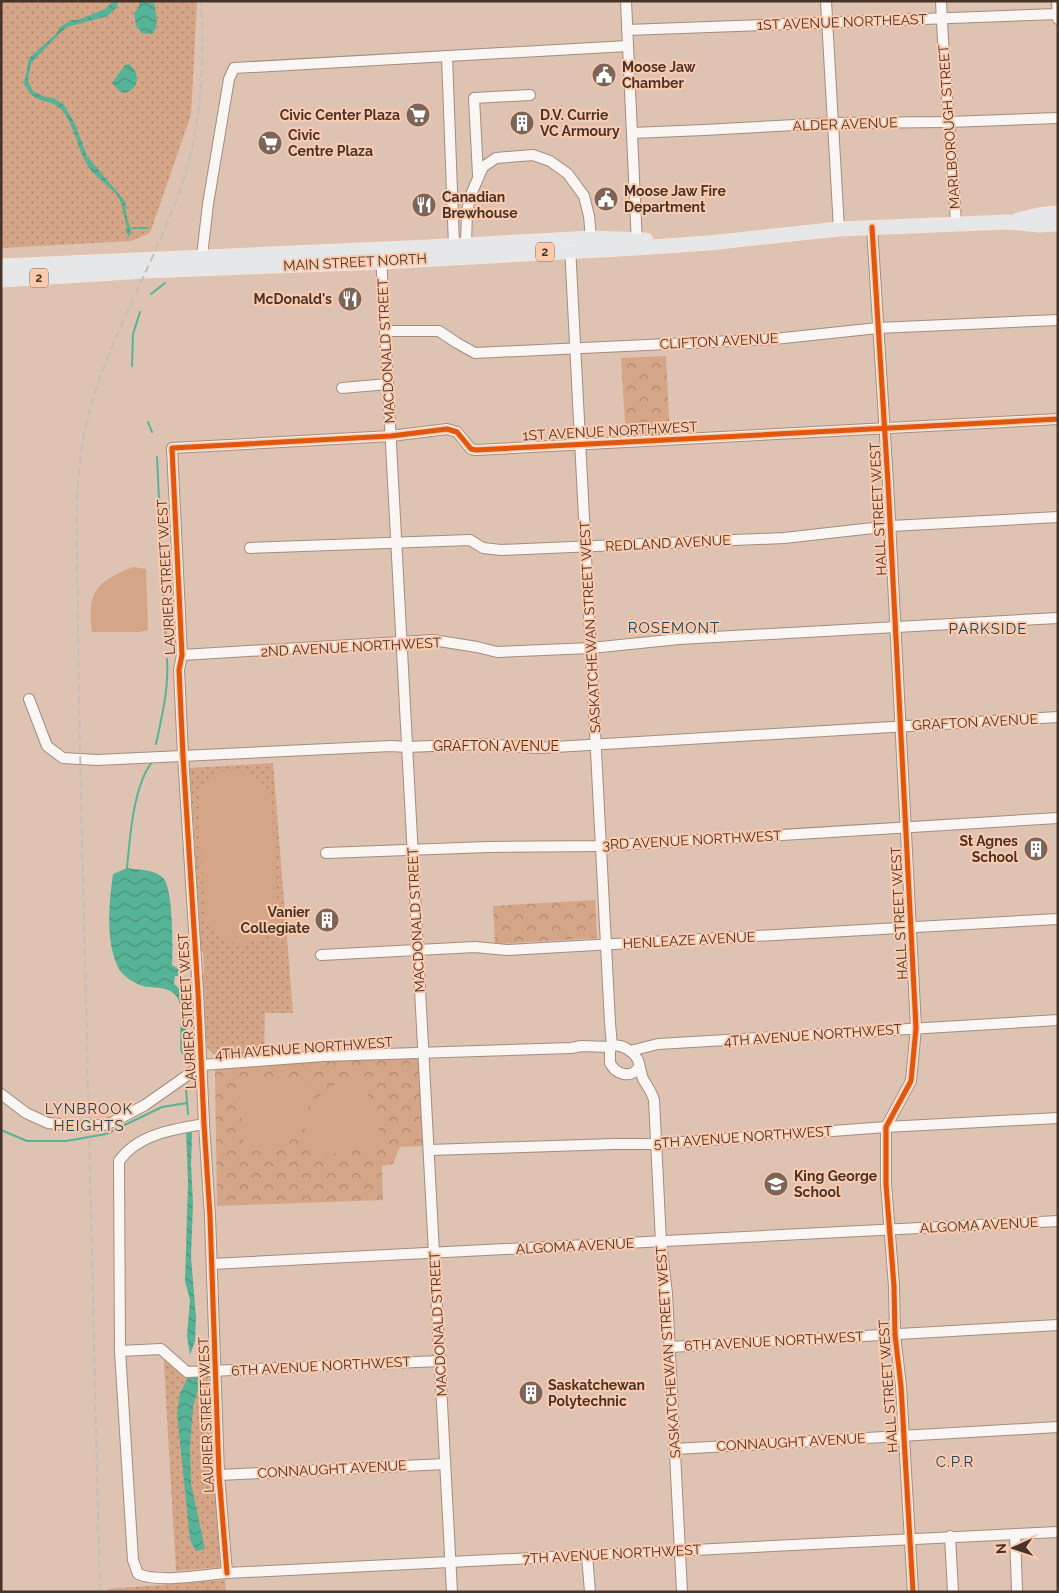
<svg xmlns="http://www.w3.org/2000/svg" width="1059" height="1593" viewBox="0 0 1059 1593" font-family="Raleway,sans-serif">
  <defs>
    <pattern id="grass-dots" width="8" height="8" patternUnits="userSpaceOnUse" patternTransform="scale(1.25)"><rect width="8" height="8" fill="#d5a588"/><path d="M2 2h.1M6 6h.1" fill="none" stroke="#af876f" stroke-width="1.8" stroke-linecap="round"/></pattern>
    <pattern id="park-crowns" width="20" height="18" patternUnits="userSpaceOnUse" patternTransform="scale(1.25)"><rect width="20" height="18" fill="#d5a588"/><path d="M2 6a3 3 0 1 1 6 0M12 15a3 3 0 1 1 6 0" fill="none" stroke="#af876f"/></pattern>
    <pattern id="water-waves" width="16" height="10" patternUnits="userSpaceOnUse" patternTransform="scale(1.25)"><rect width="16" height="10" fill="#56b397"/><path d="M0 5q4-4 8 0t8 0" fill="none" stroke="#49927b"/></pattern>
  </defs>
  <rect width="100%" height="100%" fill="#dec2b2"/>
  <g fill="url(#grass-dots)" fill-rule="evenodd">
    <polygon points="1,1 197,1 191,115 150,233 131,241 1,248"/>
    <path d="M273 763 293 1013H265L264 1055 218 1058 207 1048 202 974H204L203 952 201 951 190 768ZM204 902 278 920 261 937 210 928 205 917Z"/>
    <polygon points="163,1348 188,1369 208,1373 220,1567 176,1571"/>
    <polygon points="225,1580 226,1592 108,1592 108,1589"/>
  </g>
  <g fill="url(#park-crowns)">
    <polygon points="666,356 670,437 626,440 621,358"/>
    <polygon points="595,900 597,938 495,944 493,906"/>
    <polygon points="421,1056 425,1146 400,1147 393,1164 382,1166 383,1200 217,1206 215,1066"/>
  </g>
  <g fill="#d5a588">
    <path d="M133 567 146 569 148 630 139 632H92C86 592 97 581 133 567Z"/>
    <path d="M232 768C252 771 259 778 271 793L278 920C270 929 261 939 250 942 232 948 211 937 205 918 204 913 204 907 204 902L199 799C205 781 213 773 232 768Z"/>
    <path d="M361 1078 378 1121 379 1138 374 1144 311 1158C308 1148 305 1139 305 1128 306 1123 309 1118 310 1113 320 1089 336 1081 361 1078Z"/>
    <polygon points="311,1080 308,1107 300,1126 280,1143 263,1151 244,1150 239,1086 242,1082"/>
  </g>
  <g fill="url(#water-waves)">
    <path d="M113 1H119L116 8 108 16 67 27 61 32 31 63 28 81 33 91 45 97 54 98 64 105 75 124 87 156 124 200C127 205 125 207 126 212 127 224 132 223 130 237L125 231 127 228C125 222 122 203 119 198 110 185 93 177 85 161 78 147 72 121 61 109 52 100 41 103 33 96 29 93 26 87 24 84L29 58 56 34 60 27 71 20H78L105 9Z"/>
    <path d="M139 1H154C155 13 161 24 152 34L142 33 136 26 134 13 139 7Z"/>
    <path d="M129 64C140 73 140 87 126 93L119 91 112 83 125 65Z"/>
    <path d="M127 868C138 870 156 869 164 879 173 891 173 948 172 965L180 970 179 976H175L174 984 180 989 187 1002 186 1030 188 1044 186 1053 184 1055 181 1053C178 1038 185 1006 176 996 166 984 153 990 140 985 133 982 123 976 119 969 105 943 109 903 113 874Z"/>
    <polygon points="186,1130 191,1130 192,1135 191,1165 193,1203 191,1257 196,1317 195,1341 190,1355 187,1336 190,1300 185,1281 188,1182"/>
    <polygon points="189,1375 201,1379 193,1407 190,1448 191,1483 205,1549 196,1551 190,1540 177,1413 180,1393"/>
  </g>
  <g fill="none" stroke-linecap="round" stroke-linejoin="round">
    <g stroke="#56b397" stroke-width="2">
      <polyline points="132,228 147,228"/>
      <polyline points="151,294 165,283"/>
      <polyline points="132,366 133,334 140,312"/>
      <polyline points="148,422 152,432"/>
      <polyline points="157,457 166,644"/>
      <path d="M156 744C162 716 169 688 167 659"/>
      <path d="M127 868C130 837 133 787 152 762"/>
      <polyline points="186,1089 188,1114"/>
      <polyline points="1,1130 27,1141 66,1141 106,1134 162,1107 187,1103"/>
    </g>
    <defs>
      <g id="minor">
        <polyline points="626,1 637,245"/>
        <polyline points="826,1 839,229"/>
        <path d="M941 1C944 76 952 149 956 224"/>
        <polyline points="1057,1 1058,19"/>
        <polyline points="627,30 1058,14"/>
        <polyline points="447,56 454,246"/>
        <polyline points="632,133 704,130 833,123 948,122 1058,118"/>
        <polyline points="478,175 474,98 530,95"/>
        <polyline points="872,227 888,483 916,1028 911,1081 886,1127 886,1184 894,1286 895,1335 901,1386 913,1592"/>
        <polyline points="466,245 467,210 472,192 483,167 496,158 533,155 550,161 568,174 584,196 589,216 591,238"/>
        <polyline points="570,246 610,1023 612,1046"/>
        <polyline points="381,255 452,1592"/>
        <polyline points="202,256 208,204 229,79 234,68 628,46"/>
        <polyline points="385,331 439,331 457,343 475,353 774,339 878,328 1058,320"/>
        <polyline points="342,388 388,384"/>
        <polyline points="250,548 470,540 483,548 501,550 784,538 891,526 1058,517"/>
        <polyline points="182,655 433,640 477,647 497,652 591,648 679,639 1058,618"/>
        <polyline points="29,699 47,746 63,758 97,760 391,746 407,747 481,744 538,748 1058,717"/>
        <polyline points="326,853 488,847 601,846 1058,818"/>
        <polyline points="321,955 475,947 507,950 1058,919"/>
        <polyline points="630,1051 658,1044 1058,1020"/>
        <path d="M639 1067C631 1079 616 1075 610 1063V1047C620 1042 636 1052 639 1063 640 1068 641 1073 643 1079 647 1086 652 1092 654 1100L661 1242 667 1294 682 1592"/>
        <polyline points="1,1094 26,1113 48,1123 81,1126 103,1125 113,1122 145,1105 202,1065 323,1056 571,1048 581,1046 610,1047"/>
        <path d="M204 1124C174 1129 138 1134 119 1161L120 1351 133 1560 138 1574C161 1583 201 1575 227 1573L1058 1532"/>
        <polyline points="429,1150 614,1144 656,1144 886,1127 1058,1118"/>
        <polyline points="212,1264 1058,1221"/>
        <polyline points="670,1347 1058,1325"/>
        <polyline points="120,1351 161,1349 187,1372 440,1361"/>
        <polyline points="675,1449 1058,1427"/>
        <polyline points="219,1475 445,1464"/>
        <polyline points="1015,1534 1017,1590"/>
        <polyline points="950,1536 953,1592"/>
        <polyline points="587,1555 590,1592"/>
        <polyline points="227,1573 219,1475 210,1216 204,1124 198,992 183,756 179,670 182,655 172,448 391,436 447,429 457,432 471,449 476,450 1058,419"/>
      </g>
      <g id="major">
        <polyline points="1018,220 1038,215 1058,213"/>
        <polyline points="1,266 428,247 591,238 646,240"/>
        <polyline points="1,280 145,271 382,262 637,248 709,243 839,229 1008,222 1039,225 1058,224"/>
      </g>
    </defs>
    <use href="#minor" stroke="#a28d80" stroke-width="12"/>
    <use href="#major" stroke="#f0e4dc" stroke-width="15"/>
    <use href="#minor" stroke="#faf6f3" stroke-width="10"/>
    <use href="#major" stroke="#e6e7e8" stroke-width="12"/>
    <path stroke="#c5bfba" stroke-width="2" stroke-dasharray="8 4" stroke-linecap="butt" d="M100 1592C94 1354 89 1117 83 879 81 795 79 712 78 628 78 580 75 530 78 482 80 455 84 428 92 402 114 330 153 264 179 193 201 132 205 66 201 1"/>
    <defs>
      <g id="cycleway">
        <polyline points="872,227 888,483 916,1028 911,1081 886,1127 886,1184 894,1286 895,1335 901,1386 913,1592"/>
        <polyline points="227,1573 219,1475 210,1216 204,1124 198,992 183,756 179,670 182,655 172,448 391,436 447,429 457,432 471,449 476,450 1058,419"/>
      </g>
    </defs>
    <use href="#cycleway" stroke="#fccbae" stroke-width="8"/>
    <use href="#cycleway" stroke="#e0570d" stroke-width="5"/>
  </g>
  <defs>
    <symbol id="civic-disc" viewBox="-11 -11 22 22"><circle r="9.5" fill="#7c6558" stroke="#fccbae"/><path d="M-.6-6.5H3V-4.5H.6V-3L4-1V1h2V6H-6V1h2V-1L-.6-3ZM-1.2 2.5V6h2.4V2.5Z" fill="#fff"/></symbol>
    <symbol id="supermarket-disc" viewBox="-11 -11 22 22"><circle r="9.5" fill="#7c6558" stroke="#fccbae"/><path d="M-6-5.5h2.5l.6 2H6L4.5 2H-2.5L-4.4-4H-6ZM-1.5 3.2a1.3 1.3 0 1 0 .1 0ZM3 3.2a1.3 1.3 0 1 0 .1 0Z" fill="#fff"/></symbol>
    <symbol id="building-disc" viewBox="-11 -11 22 22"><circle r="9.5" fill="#7c6558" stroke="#fccbae"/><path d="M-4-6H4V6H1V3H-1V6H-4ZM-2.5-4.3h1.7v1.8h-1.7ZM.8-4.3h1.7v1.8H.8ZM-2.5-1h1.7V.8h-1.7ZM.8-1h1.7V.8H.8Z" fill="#fff"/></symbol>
    <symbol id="restaurant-disc" viewBox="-11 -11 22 22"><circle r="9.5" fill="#7c6558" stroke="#fccbae"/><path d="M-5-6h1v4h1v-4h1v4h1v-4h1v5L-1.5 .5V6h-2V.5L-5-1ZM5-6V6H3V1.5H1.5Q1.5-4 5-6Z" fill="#fff"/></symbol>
    <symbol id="school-disc" viewBox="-11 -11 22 22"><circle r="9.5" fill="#7c6558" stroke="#fccbae"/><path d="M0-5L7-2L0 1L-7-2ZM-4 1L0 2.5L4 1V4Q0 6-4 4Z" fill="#fff"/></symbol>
  </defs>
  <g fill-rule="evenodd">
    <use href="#civic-disc" x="590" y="61" width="28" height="28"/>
    <use href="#supermarket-disc" x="404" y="101" width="28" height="28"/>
    <use href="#building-disc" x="508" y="109" width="28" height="28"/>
    <use href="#supermarket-disc" x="256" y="129" width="28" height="28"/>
    <use href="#civic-disc" x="592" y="185" width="28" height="28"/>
    <use href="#restaurant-disc" x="410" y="191" width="28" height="28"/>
    <use href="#restaurant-disc" x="336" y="285" width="28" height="28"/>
    <use href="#building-disc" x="1022" y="835" width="28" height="28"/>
    <use href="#building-disc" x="313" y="906" width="28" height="28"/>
    <use href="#school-disc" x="762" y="1170" width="28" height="28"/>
    <use href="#building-disc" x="517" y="1379" width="28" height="28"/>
  </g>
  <g text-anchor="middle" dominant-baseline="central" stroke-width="4" stroke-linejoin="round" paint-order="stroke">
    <g fill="#fccbae" stroke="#7d6150" stroke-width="1">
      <rect x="536" y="242.5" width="18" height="19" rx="4"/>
      <rect x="30" y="268.5" width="18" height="19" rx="4"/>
    </g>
    <g font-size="12" font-weight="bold" fill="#473328">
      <text x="545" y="252">2</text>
      <text x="39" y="278">2</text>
    </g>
    <g font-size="14" fill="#473328" stroke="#fccbae">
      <text transform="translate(842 22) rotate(-2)">1ST AVENUE NORTHEAST</text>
      <text transform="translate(845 124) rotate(-2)">ALDER AVENUE</text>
      <text transform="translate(949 127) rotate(-94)">MARLBOROUGH STREET</text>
      <text transform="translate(355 262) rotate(-3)">MAIN STREET NORTH</text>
      <text transform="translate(719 341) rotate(-3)">CLIFTON AVENUE</text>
      <text transform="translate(386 351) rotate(-93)">MACDONALD STREET</text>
      <text transform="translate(610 431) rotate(-3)">1ST AVENUE NORTHWEST</text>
      <text transform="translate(878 509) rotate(-93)">HALL STREET WEST</text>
      <text transform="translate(668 543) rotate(-3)">REDLAND AVENUE</text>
      <text transform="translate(166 577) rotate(-93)">LAURIER STREET WEST</text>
      <text transform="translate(590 627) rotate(-93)">SASKATCHEWAN STREET WEST</text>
      <text transform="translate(351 647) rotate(-3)">2ND AVENUE NORTHWEST</text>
      <text transform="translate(975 722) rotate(-3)">GRAFTON AVENUE</text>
      <text x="496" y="746">GRAFTON AVENUE</text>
      <text transform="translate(692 840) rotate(-3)">3RD AVENUE NORTHWEST</text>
      <text transform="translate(899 913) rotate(-93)">HALL STREET WEST</text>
      <text transform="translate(416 920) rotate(-93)">MACDONALD STREET</text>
      <text transform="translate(689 940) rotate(-3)">HENLEAZE AVENUE</text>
      <text transform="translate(187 1011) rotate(-93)">LAURIER STREET WEST</text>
      <text transform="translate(813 1035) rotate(-4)">4TH AVENUE NORTHWEST</text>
      <text transform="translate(304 1048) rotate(-4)">4TH AVENUE NORTHWEST</text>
      <text transform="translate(743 1137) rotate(-4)">5TH AVENUE NORTHWEST</text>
      <text transform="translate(979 1225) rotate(-3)">ALGOMA AVENUE</text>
      <text transform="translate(575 1246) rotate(-3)">ALGOMA AVENUE</text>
      <text transform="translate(438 1324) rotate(-93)">MACDONALD STREET</text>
      <text transform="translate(774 1341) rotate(-3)">6TH AVENUE NORTHWEST</text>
      <text transform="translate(668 1352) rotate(-94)">SASKATCHEWAN STREET WEST</text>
      <text transform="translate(321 1366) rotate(-3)">6TH AVENUE NORTHWEST</text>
      <text transform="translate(888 1386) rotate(-94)">HALL STREET WEST</text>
      <text transform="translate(206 1415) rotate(-92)">LAURIER STREET WEST</text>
      <text transform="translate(791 1442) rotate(-3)">CONNAUGHT AVENUE</text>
      <text transform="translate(332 1469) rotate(-3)">CONNAUGHT AVENUE</text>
      <text transform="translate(612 1554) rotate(-3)">7TH AVENUE NORTHWEST</text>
    </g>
    <g font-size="14" font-weight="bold" fill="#473328" stroke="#fccbae" text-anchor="start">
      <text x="622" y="67">Moose Jaw<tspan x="622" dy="16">Chamber</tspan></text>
      <text x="400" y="115" text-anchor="end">Civic Center Plaza</text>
      <text x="540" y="115">D.V. Currie<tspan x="540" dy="16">VC Armoury</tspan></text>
      <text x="288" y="135">Civic<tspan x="288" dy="16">Centre Plaza</tspan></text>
      <text x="624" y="191">Moose Jaw Fire<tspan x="624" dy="16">Department</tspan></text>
      <text x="442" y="197">Canadian<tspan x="442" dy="16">Brewhouse</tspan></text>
      <text x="332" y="299" text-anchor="end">McDonald's</text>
      <text x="1018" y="841" text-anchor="end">St Agnes<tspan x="1018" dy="16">School</tspan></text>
      <text x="310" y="912" text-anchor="end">Vanier<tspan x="310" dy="16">Collegiate</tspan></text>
      <text x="794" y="1176">King George<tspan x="794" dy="16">School</tspan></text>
      <text x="548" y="1385">Saskatchewan<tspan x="548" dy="16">Polytechnic</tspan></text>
    </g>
    <g font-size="15" letter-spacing="1" fill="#19455a" stroke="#fccbae">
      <text x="674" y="628">ROSEMONT</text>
      <text x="988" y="629">PARKSIDE</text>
      <text x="89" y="1109">LYNBROOK<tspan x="89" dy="17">HEIGHTS</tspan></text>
      <text x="955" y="1462">C.P.R</text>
    </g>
  </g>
  <rect width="1059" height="1593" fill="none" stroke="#473328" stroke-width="5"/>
  <g transform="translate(1014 1548) rotate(267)" stroke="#fccbae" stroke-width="4" paint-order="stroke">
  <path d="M0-4L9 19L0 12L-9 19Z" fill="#473328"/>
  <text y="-8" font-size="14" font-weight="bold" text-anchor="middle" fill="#473328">N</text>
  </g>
</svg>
